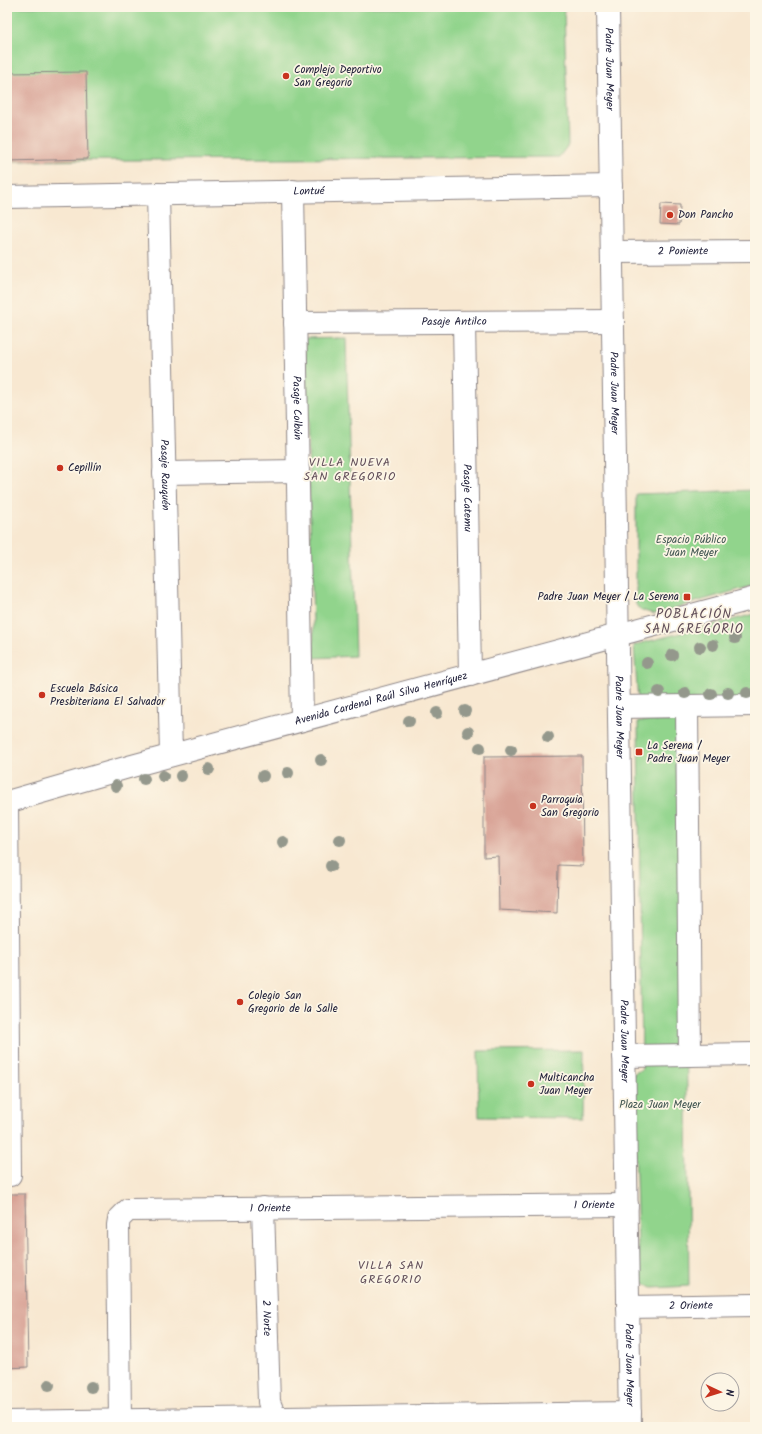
<svg xmlns="http://www.w3.org/2000/svg" width="762" height="1434" viewBox="0 0 762 1434" font-family="Kalam,sans-serif">
  <rect width="100%" height="100%" fill="#fcf5e5"/>
  <filter id="ink" filterUnits="userSpaceOnUse"><feTurbulence type="fractalNoise" baseFrequency=".025" numOctaves="2"/><feDisplacementMap in="SourceGraphic" scale="8" xChannelSelector="R" yChannelSelector="G"/><feConvolveMatrix kernelMatrix="1 2 1 2 8 2 1 2 1" color-interpolation-filters="sRGB"/></filter>
  <filter id="wash" filterUnits="userSpaceOnUse"><feTurbulence type="fractalNoise" baseFrequency=".012" numOctaves="4" result="noise"/><feDisplacementMap in="SourceGraphic" scale="16" xChannelSelector="R" yChannelSelector="G"/><feGaussianBlur stdDeviation="0.9" result="paint"/><feColorMatrix in="noise" values="0 0 0 0 0 0 0 0 0 0 0 0 0 0 0 0 0 1.4 0 .05"/><feComposite in="paint" operator="in"/></filter>
  <g filter="url(#wash)">
    <rect width="100%" height="100%" fill="#f8e8d1"/>
    <g fill="#91d48c" stroke="#5a7b64">
      <polygon points="7,7 564,7 568,145 559,157 7,161"/>
      <polygon points="346,338 355,656 314,658 305,339"/>
      <polygon points="755,490 755,585 654,614 641,610 636,605 636,494"/>
      <polygon points="755,614 755,700 638,702 634,645"/>
      <polygon points="638,721 683,721 689,1286 652,1288 639,1280 633,1074 642,1069"/>
      <polygon points="584,1050 583,1118 479,1117 478,1051"/>
      <polygon points="599,1425 599,1427 439,1427"/>
    </g>
    <g id="blocks">
      <g fill="#d8a295">
        <polygon points="86,72 88,159 7,161 7,73"/>
        <polygon points="661,204 680,205 679,225 660,224"/>
        <polygon points="582,756 583,866 558,865 557,913 499,910 498,856 484,857 484,757"/>
        <polygon points="7,1194 25,1194 28,1367 7,1368"/>
      </g>
    </g>
  </g>
  <g filter="url(#ink)">
    <use href="#blocks" fill-opacity="0" stroke="#8d8586" stroke-width="1"/>
    <g fill="none" stroke-linecap="round" stroke-linejoin="round">
      <defs>
        <g id="minor">
          <path id="s1" d="M608 7 630 1427"/>
          <path id="s2" d="M293 191 302 720"/>
          <path id="s3" d="M158 194 171 755"/>
          <path id="s4" d="M7 197 611 186"/>
          <path id="s5" d="M612 252 755 251"/>
          <path id="s6" d="M464 322 470 675"/>
          <path id="s7" d="M295 323 613 321"/>
          <polyline points="164,473 298,471"/>
          <polyline points="687,706 690,1055"/>
          <polyline points="619,707 755,705"/>
          <polyline points="624,1056 755,1054"/>
          <polyline points="7,1175 10,1175 7,802"/>
          <path id="s8" d="M263 1208 269 1402 279 1427"/>
          <path id="s9" d="M628 1307 755 1305"/>
          <path id="s10" d="M120 1420 118 1225 119 1219 128 1210 627 1205"/>
          <polyline points="7,1422 630,1413"/>
        </g>
        <g id="major">
          <path id="s11" d="M7 802 132 766 755 598"/>
        </g>
      </defs>
      <use href="#minor" stroke="#8d8586" stroke-width="24"/>
      <use href="#major" stroke="#8d8586" stroke-width="24"/>
      <use href="#minor" stroke="#fff" stroke-width="22"/>
      <use href="#major" stroke="#fff" stroke-width="22"/>
    </g>
    <g fill="#94988c">
      <circle cx="735" cy="638" r="6"/>
      <circle cx="713" cy="645" r="6"/>
      <circle cx="700" cy="647" r="6"/>
      <circle cx="672" cy="655" r="6"/>
      <circle cx="647" cy="663" r="6"/>
      <circle cx="659" cy="692" r="6"/>
      <circle cx="685" cy="693" r="6"/>
      <circle cx="728" cy="693" r="6"/>
      <circle cx="747" cy="693" r="6"/>
      <circle cx="711" cy="694" r="6"/>
      <circle cx="465" cy="711" r="6"/>
      <circle cx="437" cy="713" r="6"/>
      <circle cx="409" cy="721" r="6"/>
      <circle cx="468" cy="732" r="6"/>
      <circle cx="548" cy="737" r="6"/>
      <circle cx="480" cy="748" r="6"/>
      <circle cx="511" cy="750" r="6"/>
      <circle cx="321" cy="760" r="6"/>
      <circle cx="209" cy="769" r="6"/>
      <circle cx="288" cy="773" r="6"/>
      <circle cx="163" cy="776" r="6"/>
      <circle cx="181" cy="776" r="6"/>
      <circle cx="263" cy="776" r="6"/>
      <circle cx="144" cy="779" r="6"/>
      <circle cx="116" cy="786" r="6"/>
      <circle cx="340" cy="840" r="6"/>
      <circle cx="283" cy="842" r="6"/>
      <circle cx="331" cy="866" r="6"/>
      <circle cx="49" cy="1385" r="6"/>
      <circle cx="91" cy="1387" r="6"/>
    </g>
  </g>
  <g fill="#c8321e" stroke="#fcf5e5" stroke-width="1.5">
    <circle cx="286" cy="76" r="4"/>
    <circle cx="670" cy="215" r="4"/>
    <circle cx="60" cy="468" r="4"/>
    <rect x="683" y="593" width="8" height="8" rx="2"/>
    <circle cx="42" cy="695" r="4"/>
    <rect x="635" y="748" width="8" height="8" rx="2"/>
    <circle cx="533" cy="806" r="4"/>
    <circle cx="240" cy="1002" r="4"/>
    <circle cx="531" cy="1084" r="4"/>
  </g>
  <g text-anchor="middle" dominant-baseline="central" stroke-width="3.5" stroke-linejoin="round" paint-order="stroke">
    <g font-size="11" fill="#22223b" stroke="#fcf5e5">
      <text stroke="none"><textPath href="#s1" startOffset="62">Padre Juan Meyer</textPath></text>
      <text stroke="none"><textPath href="#s4" startOffset="302">Lontué</textPath></text>
      <text stroke="none"><textPath href="#s5" startOffset="71">2 Poniente</textPath></text>
      <text stroke="none"><textPath href="#s7" startOffset="159">Pasaje Antilco</textPath></text>
      <text stroke="none"><textPath href="#s1" startOffset="386">Padre Juan Meyer</textPath></text>
      <text stroke="none"><textPath href="#s2" startOffset="217">Pasaje Colbún</textPath></text>
      <text stroke="none"><textPath href="#s3" startOffset="281">Pasaje Rauquén</textPath></text>
      <text stroke="none"><textPath href="#s6" startOffset="176">Pasaje Catemu</textPath></text>
      <text stroke="none"><textPath href="#s11" startOffset="388">Avenida Cardenal Raúl Silva Henríquez</textPath></text>
      <text stroke="none"><textPath href="#s1" startOffset="710">Padre Juan Meyer</textPath></text>
      <text stroke="none"><textPath href="#s1" startOffset="1034">Padre Juan Meyer</textPath></text>
      <text stroke="none"><textPath href="#s10" startOffset="680">1 Oriente</textPath></text>
      <text stroke="none"><textPath href="#s10" startOffset="356">1 Oriente</textPath></text>
      <text stroke="none"><textPath href="#s9" startOffset="63">2 Oriente</textPath></text>
      <text stroke="none"><textPath href="#s8" startOffset="110">2 Norte</textPath></text>
      <text stroke="none"><textPath href="#s1" startOffset="1358">Padre Juan Meyer</textPath></text>
    </g>
    <g font-size="11" fill="#22223b" stroke="#fcf5e5" text-anchor="start">
      <text x="294" y="70">Complejo Deportivo<tspan x="294" dy="13">San Gregorio</tspan></text>
      <text x="678" y="215">Don Pancho</text>
      <text x="68" y="468">Cepillín</text>
      <text x="679" y="597" text-anchor="end">Padre Juan Meyer / La Serena</text>
      <text x="50" y="689">Escuela Básica<tspan x="50" dy="13">Presbiteriana El Salvador</tspan></text>
      <text x="647" y="746">La Serena /<tspan x="647" dy="13">Padre Juan Meyer</tspan></text>
      <text x="541" y="800">Parroquia<tspan x="541" dy="13">San Gregorio</tspan></text>
      <text x="248" y="996">Colegio San<tspan x="248" dy="13">Gregorio de la Salle</tspan></text>
      <text x="539" y="1078">Multicancha<tspan x="539" dy="13">Juan Meyer</tspan></text>
    </g>
    <g font-size="11" fill="#435753" stroke="#fcf5e5">
      <text x="691" y="540">Espacio Público<tspan x="691" dy="13">Juan Meyer</tspan></text>
      <text x="660" y="1105">Plaza Juan Meyer</text>
    </g>
    <g font-size="12" letter-spacing="1" fill="#624f5a" stroke="#fcf5e5">
      <text x="350" y="462">VILLA NUEVA<tspan x="350" dy="14">SAN GREGORIO</tspan></text>
      <text x="391" y="1265">VILLA SAN<tspan x="391" dy="14">GREGORIO</tspan></text>
    </g>
    <g font-size="13" letter-spacing="1" fill="#624f5a" stroke="#fcf5e5">
      <text x="694" y="614">POBLACIÓN<tspan x="694" dy="15">SAN GREGORIO</tspan></text>
    </g>
  </g>
  <rect width="762" height="1434" fill="none" stroke="#fcf5e5" stroke-width="24"/>
  <g transform="translate(720 1392) rotate(94)"><circle r="19" fill="#fcf5e5" stroke="#a5a1a1"/>
  <path d="M0-3L7 15L0 10L-7 15Z" fill="#c8321e"/>
  <text y="-6" font-size="11" font-weight="bold" text-anchor="middle" fill="#22223b">N</text>
  </g>
</svg>
